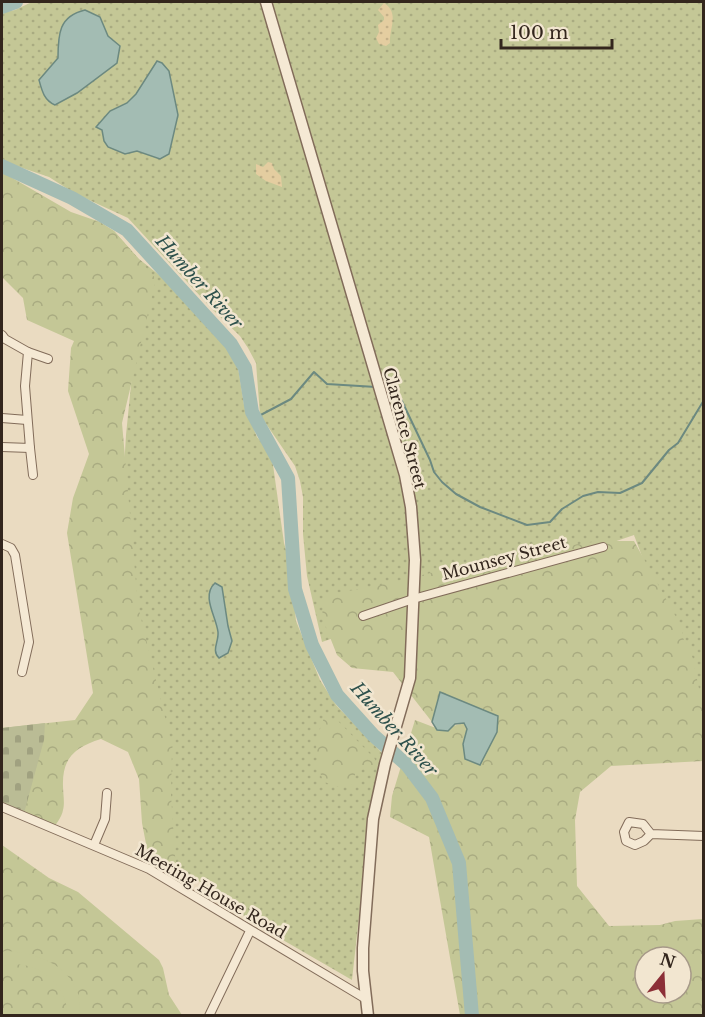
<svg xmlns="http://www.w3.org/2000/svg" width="705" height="1017" viewBox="0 0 705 1017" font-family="'Libre Baskerville',serif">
  <defs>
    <pattern id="grass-dots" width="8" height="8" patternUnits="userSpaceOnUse" patternTransform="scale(1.5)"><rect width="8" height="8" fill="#c4c796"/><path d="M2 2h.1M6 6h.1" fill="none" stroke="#a9ab81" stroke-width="1.8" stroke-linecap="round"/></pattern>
    <pattern id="forest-crowns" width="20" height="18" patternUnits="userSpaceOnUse" patternTransform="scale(1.5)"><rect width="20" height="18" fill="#c4c796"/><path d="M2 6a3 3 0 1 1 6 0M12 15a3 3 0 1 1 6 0" fill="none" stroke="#a9ab81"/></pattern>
    <pattern id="sand-dots" width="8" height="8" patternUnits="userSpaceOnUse" patternTransform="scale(1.5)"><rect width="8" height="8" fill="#e4cda0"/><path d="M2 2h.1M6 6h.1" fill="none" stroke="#c4b089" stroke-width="1.8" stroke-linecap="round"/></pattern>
    <pattern id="cemetery-stones" width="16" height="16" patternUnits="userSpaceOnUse" patternTransform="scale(1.5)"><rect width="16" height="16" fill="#babc95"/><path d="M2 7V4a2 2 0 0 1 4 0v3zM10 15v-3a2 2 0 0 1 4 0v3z" fill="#a0a180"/></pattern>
  </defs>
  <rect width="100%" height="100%" fill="#eadbc1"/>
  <g fill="url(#grass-dots)">
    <polygon points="32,2 703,2 703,747 671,634 634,535 322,642 307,576 303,534 303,497 300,481 295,466 260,415 256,363 248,348 240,336 213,310 128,218 74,193 49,177 2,161 2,13 15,10"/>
    <polygon points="93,220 114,231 139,259 163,278 182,296 236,355 244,405 257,437 268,450 273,465 284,543 290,564 296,621 320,680 336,705 382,753 370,817 352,980 252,922 202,883 174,866 121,518 126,435 136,335"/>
  </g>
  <g fill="url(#forest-crowns)" fill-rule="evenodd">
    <path d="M2 172 71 212 100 222 114 231 156 279 122 423 138 606 172 746 171 795 176 870 148 854 142 823 139 779 128 752 101 739C75 747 62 758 63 786 63 793 65 803 63 810 62 817 55 825 52 831L23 817 2 728 75 720 93 693 67 533 73 498 89 454 68 391 71 348 74 341 27 320 23 298 2 277Z"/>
    <path d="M599 541H634L681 626 684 641 691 650 703 708V761L611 766 580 792 575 820 577 886 609 926 660 925 675 921 703 919V1015H460L429 837 390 817 392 796 415 720 441 730 463 723 486 748 441 692 432 722 393 672 352 668 337 655 322 617 324 595 372 587 506 555ZM645 957H681V993H645Z"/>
    <path d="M324 718 338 721 375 759 373 768 355 770V782L349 787H335L323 781C314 755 314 743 324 718Z"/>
    <polygon points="2,845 49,878 78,892 159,960 163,968 169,995 182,1015 2,1015"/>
  </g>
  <g fill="url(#sand-dots)">
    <path d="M384 3C400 13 389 29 390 43L386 46 379 44 376 38 379 32 378 25 384 20V17L378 10Z"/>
    <polygon points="268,162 272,163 274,169 281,176 282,187 266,181 256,174 256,164 263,167"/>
  </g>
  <polygon fill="url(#cemetery-stones)" points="45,723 44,740 23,817 2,807 2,728"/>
  <path fill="#c4c796" d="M5 951C33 952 66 963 77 991 80 998 79 1008 79 1015H67C69 982 32 957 2 966V952Z"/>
  <g fill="#a3bcb3" stroke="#6c8980" stroke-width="1.5">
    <path d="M85 10 100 17 108 36 120 46 117 63 77 93 55 105C44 100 42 91 39 80L58 58C58 34 59 16 85 10Z"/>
    <polygon points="157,61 162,63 169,71 178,115 169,154 160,159 137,151 125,154 108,147 104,141 102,130 96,127 110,111 127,103 136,94"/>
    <path d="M215 583 222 587 228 626 232 641 228 653 219 658C211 650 219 642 218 632 216 616 201 596 215 583Z"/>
    <polygon points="440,692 498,716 497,732 480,765 465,759 463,744 467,729 464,723 455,724 448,731 437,730 432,722"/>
  </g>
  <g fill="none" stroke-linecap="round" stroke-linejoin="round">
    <g stroke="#6c8980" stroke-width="2">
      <polyline points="382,388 389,388 400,397 430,460 434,472 442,482 456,494 480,507 527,525 550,522 562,509 583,496 598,492 620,493 642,483 669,450 678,443 704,400"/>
      <polyline points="255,418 291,399 314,372 327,384 376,387"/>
    </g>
    <g stroke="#a3bcb3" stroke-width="14">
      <polyline points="2,7 16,2"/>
      <polyline points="2,166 72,198 127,230 231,344 245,368 252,412 288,478 295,589 312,645 337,695 373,735 407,765 432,798 459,863 472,1016"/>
    </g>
    <defs>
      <g id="minor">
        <polyline points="2,335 5,339 28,352 25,386 30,448 2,447"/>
        <polyline points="28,352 48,359"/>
        <polyline points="2,418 27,420"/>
        <polyline points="30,448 33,475"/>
        <polyline points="2,544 11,548 15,555 29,642 22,672"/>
        <polyline points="363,616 413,599 603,547"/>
        <polyline points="2,807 149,869 366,999"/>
        <polyline points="651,834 643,824 629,822 624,832 626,841 635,845 644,841 651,834 704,836"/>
        <polyline points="94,845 105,819 107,793"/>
        <polyline points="209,1016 250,931"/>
      </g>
      <polyline id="tertiary" points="266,2 405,475 411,507 415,560 410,678 385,764 373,819 363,948 363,971 368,1016"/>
    </defs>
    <use href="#minor" stroke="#826c5a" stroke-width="10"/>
    <use href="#tertiary" stroke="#826c5a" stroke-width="13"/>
    <use href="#minor" stroke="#f5e9d4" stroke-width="8"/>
    <use href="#tertiary" stroke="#f5e9d4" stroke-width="10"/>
  </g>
  <g text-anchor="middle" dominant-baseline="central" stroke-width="5" stroke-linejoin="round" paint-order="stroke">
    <g font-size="16" fill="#33261d" stroke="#f2e6d0">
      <text transform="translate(405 428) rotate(75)">Clarence Street</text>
      <text transform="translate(504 558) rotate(-15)">Mounsey Street</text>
      <text transform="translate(211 891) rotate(30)">Meeting House Road</text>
    </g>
    <g font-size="18" font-style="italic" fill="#2e514c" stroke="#f2e6d0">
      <text transform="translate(199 282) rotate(48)">Humber River</text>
      <text transform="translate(394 729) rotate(48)">Humber River</text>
    </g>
  </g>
  <rect width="705" height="1017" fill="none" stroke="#33261d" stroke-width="6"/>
  <g transform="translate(663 975) rotate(18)"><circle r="28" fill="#f2e6d0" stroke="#a69988" stroke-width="1.5"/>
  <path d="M0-4.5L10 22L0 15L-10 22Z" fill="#8c2f37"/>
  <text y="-9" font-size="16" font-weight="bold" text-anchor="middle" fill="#33261d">N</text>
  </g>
  <path d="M501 39v9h111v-9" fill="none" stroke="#33261d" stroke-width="3"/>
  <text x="510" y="39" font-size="18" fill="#33261d" stroke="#f2e6d0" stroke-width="4.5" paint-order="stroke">100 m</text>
</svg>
